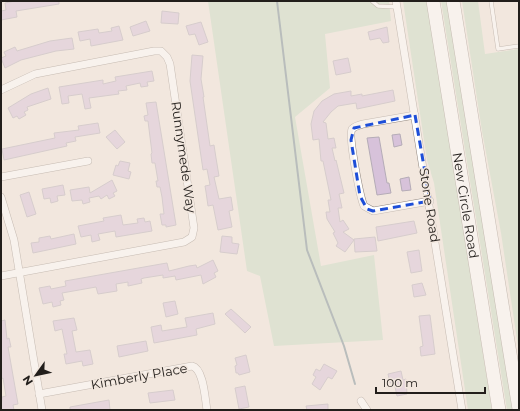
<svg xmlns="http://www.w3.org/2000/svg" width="520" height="411" viewBox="0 0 520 411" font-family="Montserrat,sans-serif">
  <rect width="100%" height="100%" fill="#f2e7de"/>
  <g fill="#c7dcc3">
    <polygon points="208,1 389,1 391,21 325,34 330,88 295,117 321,266 374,255 383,340 274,346 260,276 247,271"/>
    <polygon points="403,1 427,1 492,410 468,410 434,183 427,160"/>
    <polygon points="441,1 449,1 515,410 507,410"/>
    <polygon points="462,1 478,1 485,54 519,49 519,353 501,233 482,131"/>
  </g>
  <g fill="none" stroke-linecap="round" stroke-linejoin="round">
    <polyline stroke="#748a92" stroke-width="2" points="277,1 307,250 344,346 355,384"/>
  </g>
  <g fill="#d7c2da" stroke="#b5acb7">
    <polygon points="15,1 59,1 59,4 16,11 17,17 1,20 1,11 6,10 5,3"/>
    <polygon points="162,11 179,13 178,24 161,23"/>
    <polygon points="146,21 150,31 133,36 130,27"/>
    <polygon points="201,22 208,42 199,45 195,34 189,35 186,26"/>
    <polygon points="119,26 123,40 91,46 90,39 80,41 78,32 98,29 99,33 112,31 111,28"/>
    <polygon points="387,27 389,42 383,43 380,38 370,40 368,32"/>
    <polygon points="72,38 74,49 56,51 21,60 5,68 1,58 6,56 4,52 15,47 17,51 50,41"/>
    <polygon points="192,55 203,56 201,79 204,97 203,97 210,146 214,145 216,158 219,176 214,177 219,199 231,197 233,210 229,211 232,227 218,230 213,205 208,206 206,192 205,186 210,185 207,169 203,170 190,81"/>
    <polygon points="348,58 351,72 336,75 333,61"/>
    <polygon points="152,71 154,81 147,82 148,86 141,87 140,83 126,86 127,90 118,91 119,94 89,98 91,108 85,109 82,94 68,96 69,103 62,104 59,87 103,80 103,84 116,81 115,77"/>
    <polygon points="48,88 51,99 27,107 28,110 24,112 26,115 19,119 17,116 13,118 8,108 31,94"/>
    <polygon points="393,90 395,101 357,109 356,103 338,106 331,112 323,122 326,123 328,139 334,138 336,148 332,148 335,161 336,160 344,193 339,194 342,208 338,208 340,222 343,220 349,229 343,232 354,240 345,252 336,246 338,243 333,233 335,232 327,219 326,212 330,212 328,200 331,200 323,161 321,161 319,139 313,140 311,124 314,111 322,101 334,94 351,91 351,96 362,94 362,96"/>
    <polygon points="156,102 176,225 166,227 166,225 162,225 160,214 164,214 162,197 160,187 157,187 156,181 158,181 155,163 152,163 151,154 152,153 148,121 145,121 144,116 148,115 146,103"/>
    <polygon points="98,123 100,133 75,137 76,141 66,143 67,146 4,160 2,149 55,138 54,133 79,130 78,126"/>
    <polygon points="115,130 125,142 117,149 106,137"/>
    <polygon points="400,134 402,145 394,147 392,135"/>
    <polygon points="379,137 387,183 389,183 391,193 377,195 367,138"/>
    <polygon points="120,161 130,163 128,171 131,172 129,179 113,175 116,165 118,166"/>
    <polygon points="409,177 411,190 402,191 400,179"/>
    <polygon points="112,180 117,191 113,193 115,196 109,199 107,195 101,199 99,196 89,198 90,202 83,204 82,200 72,201 70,190 89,187 90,193"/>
    <polygon points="63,185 65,195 57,196 58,201 51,203 50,198 44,199 42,189"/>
    <polygon points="29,192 36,214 27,217 20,195"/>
    <polygon points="121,215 123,225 138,223 137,219 144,218 145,222 150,221 152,231 116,237 115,231 98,234 100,240 92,242 91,235 81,237 78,226 104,221 103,218"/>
    <polygon points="414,221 417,233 378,241 376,227"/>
    <polygon points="74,234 76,244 33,253 31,243 39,242 39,238 50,236 51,239"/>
    <polygon points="222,236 232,237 232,243 239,244 237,254 220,252"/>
    <polygon points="375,237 377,251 355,252 354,239"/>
    <polygon points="419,250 422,271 411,273 407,252"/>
    <polygon points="213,260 218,271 214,273 216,277 203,284 201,275 176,280 175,276 163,278 163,275 144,278 141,279 142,283 128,286 128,282 116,284 117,291 98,294 96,287 62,293 64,300 60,301 61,305 53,307 52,302 43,304 39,288 50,286 51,289 66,286 65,281 161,264 167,263 169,271 189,266 196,265 197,268"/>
    <polygon points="422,283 426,295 414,297 412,285"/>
    <polygon points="175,301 178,314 166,317 163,303"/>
    <polygon points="231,309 251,327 245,333 225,314"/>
    <polygon points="213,313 215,324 196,329 197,335 154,343 151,327 161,325 162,331 187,327 185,318"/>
    <polygon points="430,315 435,354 421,356 420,347 423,346 419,316"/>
    <polygon points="74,318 77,330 72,331 76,352 90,350 93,364 83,366 82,361 66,364 64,354 67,354 62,329 55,331 53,321"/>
    <polygon points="5,320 7,339 9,338 11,347 8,347 18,404 13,405 14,410 1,410 2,397 6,396 3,378 1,379 1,321"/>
    <polygon points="146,341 148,351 119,357 117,346"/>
    <polygon points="246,355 250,372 239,375 238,373 236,373 235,366 237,365 235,358"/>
    <polygon points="324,364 337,371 332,379 328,377 320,390 312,384 316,377 313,375 316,369 320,371"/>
    <polygon points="401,371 403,380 406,379 407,394 397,396 394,382 390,383 388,374"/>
    <polygon points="245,386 249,407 239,409 235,388"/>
    <polygon points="173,390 175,400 150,403 148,393"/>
    <polygon points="109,400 110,410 70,410 70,407"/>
    <polygon points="328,404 328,410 307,410 306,406"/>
  </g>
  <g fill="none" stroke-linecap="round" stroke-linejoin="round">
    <defs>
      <g id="lane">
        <polyline points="372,1 378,6 397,7"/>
        <polyline points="491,1 498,49 519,46"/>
      </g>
      <g id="street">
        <polyline points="396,1 462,410"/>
        <polyline points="1,90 35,74 154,51 161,51 167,57 170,64 194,228 192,237 184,242 1,276"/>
        <path d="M415 115 363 124C359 125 355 126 352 129 348 136 360 197 364 206L373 211 430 201"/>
        <polyline points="1,177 88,161"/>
        <polyline points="1,197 14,240 42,410"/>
        <path d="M39 394 192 366C204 369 205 399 207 410"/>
        <polyline points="361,401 367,410"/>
      </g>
      <g id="highway">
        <path id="s1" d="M433 1 499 410"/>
        <polyline points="453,1 519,409"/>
      </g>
    </defs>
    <use href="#lane" stroke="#92877f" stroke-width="4.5"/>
    <use href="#street" stroke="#92877f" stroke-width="8"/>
    <use href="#highway" stroke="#92877f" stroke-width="14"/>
    <use href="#lane" stroke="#fff" stroke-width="3.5"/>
    <use href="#street" stroke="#fff" stroke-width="7"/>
    <use href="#highway" stroke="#fff" stroke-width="13"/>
  </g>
  <path d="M0 0H520V411H0ZM415 115 430 201 373 211 367 209 360 196 351 140 354 128Z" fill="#f2e7de" fill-opacity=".55" fill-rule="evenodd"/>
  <path fill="none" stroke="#1d4ed8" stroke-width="3" stroke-dasharray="8 5" stroke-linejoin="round" d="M415 115 430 201 373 211 367 209 360 196 351 140 354 128Z"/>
  <g text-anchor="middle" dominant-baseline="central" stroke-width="3" stroke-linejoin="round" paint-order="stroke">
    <g font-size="13" fill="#221e1b" stroke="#f2e7de">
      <text transform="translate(184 157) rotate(82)">Runnymede Way</text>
      <text transform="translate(430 205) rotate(81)">Stone Road</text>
      <text stroke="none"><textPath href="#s1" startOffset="207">New Circle Road</textPath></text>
      <text transform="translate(139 376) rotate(-10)">Kimberly Place</text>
    </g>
  </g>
  <rect width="520" height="411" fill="none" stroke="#221e1b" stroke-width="4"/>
  <g transform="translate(36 375) rotate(237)" stroke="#f2e7de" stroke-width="3" paint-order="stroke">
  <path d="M0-3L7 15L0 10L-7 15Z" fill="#221e1b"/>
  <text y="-6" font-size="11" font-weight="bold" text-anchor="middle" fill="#221e1b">N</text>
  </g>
  <path d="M376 387v6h109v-6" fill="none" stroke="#221e1b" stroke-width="2"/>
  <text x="382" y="387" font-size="12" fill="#221e1b" stroke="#f2e7de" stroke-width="3" paint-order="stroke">100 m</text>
</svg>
